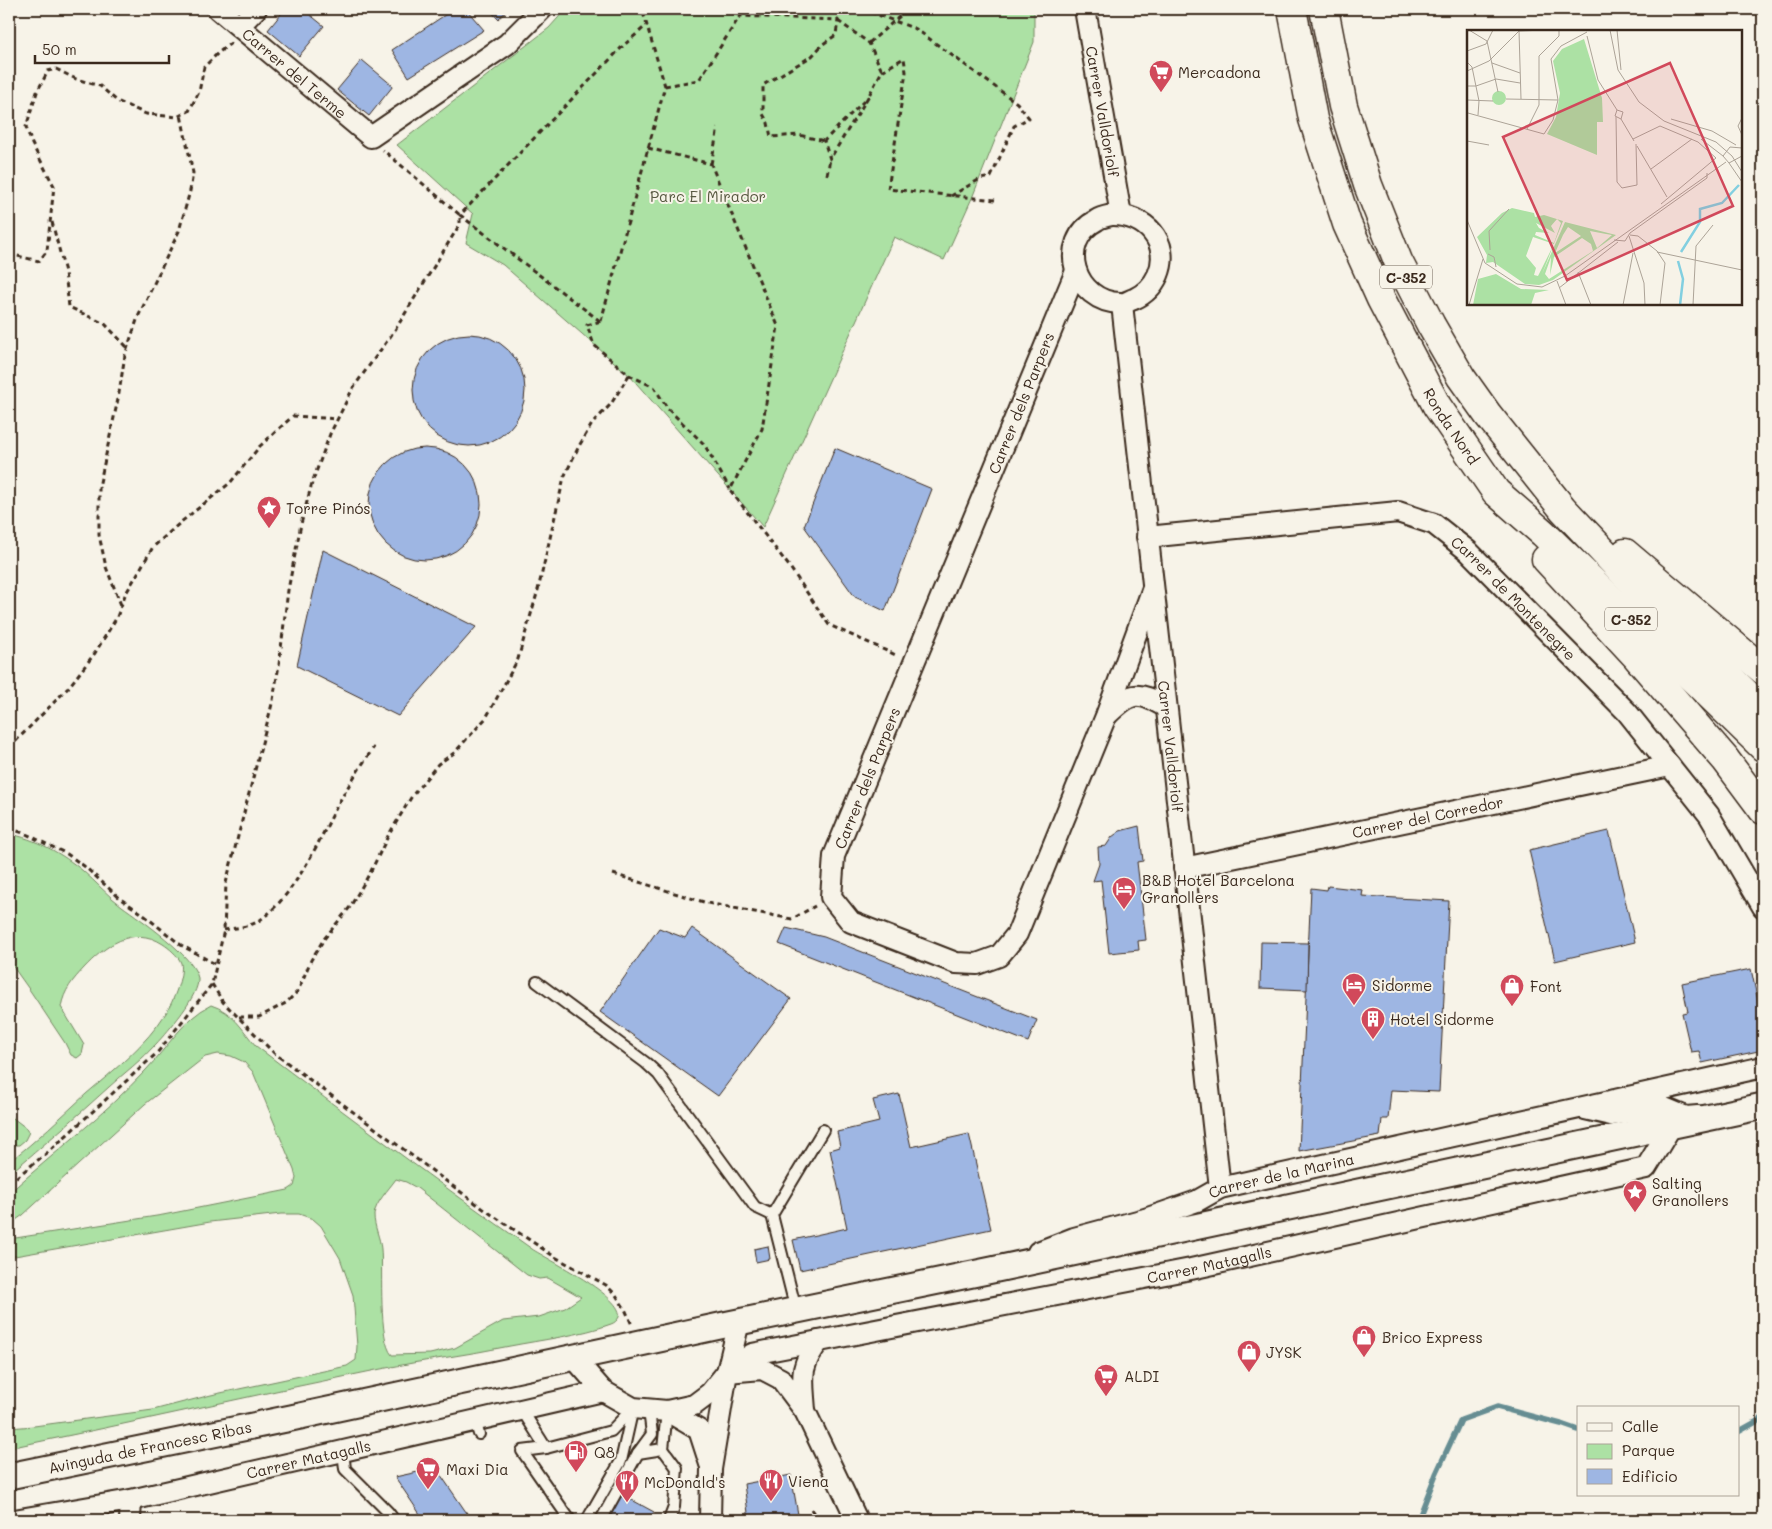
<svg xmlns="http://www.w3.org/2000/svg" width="1772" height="1529" viewBox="0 0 1772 1529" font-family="Mali,sans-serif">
  <rect width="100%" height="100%" fill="#f7f3e8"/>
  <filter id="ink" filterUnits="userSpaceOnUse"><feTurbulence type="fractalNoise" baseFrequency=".02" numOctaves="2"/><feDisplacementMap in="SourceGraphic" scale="10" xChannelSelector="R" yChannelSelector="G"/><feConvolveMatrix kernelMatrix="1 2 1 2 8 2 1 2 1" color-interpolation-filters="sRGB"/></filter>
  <g filter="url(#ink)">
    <g fill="#ace1a4" stroke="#748661" fill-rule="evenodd">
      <polygon points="566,9 1034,9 1034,42 972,198 944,260 894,237 763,527 629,375 503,265 466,243 473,214 397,145 549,28"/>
      <path d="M9 834C34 838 63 854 83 871 96 882 108 896 122 906 140 919 194 956 198 978 200 995 168 1031 156 1044 142 1060 124 1073 109 1087 76 1117 43 1146 9 1174V1162C36 1141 61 1117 86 1094 114 1070 146 1045 166 1013 173 1002 184 975 181 963 178 955 169 948 163 944 132 924 104 947 84 968 73 980 64 990 61 1007L84 1045 82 1054 77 1058 71 1055 65 1043 31 992 9 961Z"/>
      <path d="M211 1005C233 1012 241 1028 256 1046 347 1115 438 1183 532 1249 547 1259 625 1297 619 1317 617 1321 614 1323 611 1324 582 1335 541 1340 510 1346 467 1355 424 1360 381 1369 257 1394 133 1423 9 1448V1428L34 1426 153 1410 211 1395 347 1366 356 1360 357 1346 353 1295 340 1258 321 1226 313 1219 299 1214H281L210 1222 9 1257V1239L163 1215 288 1190 294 1186 296 1178 294 1170 253 1072 244 1062 231 1056 218 1054 205 1057 145 1104 23 1215 9 1225V1193C55 1152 104 1115 146 1070 167 1048 183 1019 211 1005ZM396 1179 406 1182 417 1188 527 1275 539 1279 548 1278 581 1297 565 1308 539 1317 503 1321 455 1348 430 1354 392 1355C378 1339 383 1272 381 1249 380 1237 374 1227 374 1215 375 1203 389 1189 396 1179Z"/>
      <polygon points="9,1115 26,1128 29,1132 25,1140 19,1145 12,1145 9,1141"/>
    </g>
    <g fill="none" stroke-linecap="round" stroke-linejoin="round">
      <g stroke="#668d92" stroke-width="5.5">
        <polyline points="1738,1432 1763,1418"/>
        <polyline points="1418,1520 1436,1474 1461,1420 1497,1407 1561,1424 1578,1430"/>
      </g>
    </g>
    <g fill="#9eb6e3" stroke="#3b2a1e">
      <polygon points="285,9 303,9 324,26 299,56 268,30"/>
      <polygon points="454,9 466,9 484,30 409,77 392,50"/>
      <polygon points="489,9 509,9 498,19"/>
      <polygon points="362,60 393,86 369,116 337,90"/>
      <circle cx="469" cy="390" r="56"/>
      <circle cx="425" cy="504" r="56"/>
      <polygon points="835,448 932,489 885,611 855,597 804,526"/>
      <polygon points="323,550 476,627 398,716 297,666"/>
      <polygon points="1139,826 1143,861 1137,862 1146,940 1138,941 1139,950 1109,953 1101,880 1093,881 1099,864 1098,847 1106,846 1112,837 1120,831"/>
      <polygon points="1609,831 1635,942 1555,961 1529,850"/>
      <polygon points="1328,886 1363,890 1362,896 1449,901 1439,1092 1391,1090 1388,1119 1382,1119 1380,1136 1299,1151 1311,888 1327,890"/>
      <polygon points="659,928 685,938 692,928 791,999 718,1096 600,1012"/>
      <polygon points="786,928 824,937 1037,1020 1028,1042 779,944"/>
      <polygon points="1261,942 1308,943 1307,990 1260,988"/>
      <polygon points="1751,969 1763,1025 1763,1050 1702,1063 1699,1051 1691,1052 1682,1013 1688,1012 1682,983"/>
      <polygon points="899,1094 911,1147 969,1134 991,1229 800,1270 793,1240 847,1228 830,1150 840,1147 837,1132 879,1122 873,1100"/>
      <polygon points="768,1246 770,1259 756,1262 754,1249"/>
      <polygon points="436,1468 464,1509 472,1520 424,1520 395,1477"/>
      <polygon points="791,1475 799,1520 749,1520 744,1484"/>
      <polygon points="621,1494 654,1512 650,1520 607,1520"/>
    </g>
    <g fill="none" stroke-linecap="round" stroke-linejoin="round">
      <defs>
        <g id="service">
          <polyline points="537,982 646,1063 658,1074 755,1207 772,1215"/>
          <polyline points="796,1310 772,1215 823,1130"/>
          <polyline points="522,1410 546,1448 522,1451 570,1520"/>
          <polyline points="667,1411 663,1449 677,1468 674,1507 669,1520"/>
          <polyline points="475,1421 479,1434"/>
          <polyline points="546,1448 611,1431 633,1408"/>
          <polyline points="343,1451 345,1469 388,1512 394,1520"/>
          <polyline points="638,1453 663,1449"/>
          <polyline points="587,1520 621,1461 633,1408"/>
          <polyline points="601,1520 638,1453 652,1434 649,1410"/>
        </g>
        <g id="minor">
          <path id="s1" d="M218 9 371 137 507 44 542 9"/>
          <path id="s2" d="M1085 9 1121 215"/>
          <polyline points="239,26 256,9"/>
          <path d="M1112 215C1144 214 1172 242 1158 275 1153 286 1145 294 1134 299 1130 300 1125 304 1120 303 1075 302 1055 242 1097 220 1101 217 1107 216 1112 215Z"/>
          <polyline points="1076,271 834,856 831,897 851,922 956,963 977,964 999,956 1017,934 1106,716 1153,588"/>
          <path id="s3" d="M1122 304 1220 1188"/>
          <path id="s4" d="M1147 537 1398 512 1434 524 1468 551 1627 712 1709 815 1763 907"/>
          <path d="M1107 715C1131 692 1136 690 1166 707"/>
          <path id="s5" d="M1184 868 1670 766"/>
          <polyline points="1585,1109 1611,1115 1662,1107 1686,1117 1698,1116"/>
          <path id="s6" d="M1038 1252 1074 1238 1145 1219 1197 1201 1220 1188 1763 1067"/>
          <path id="s7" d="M574 1358 603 1391 633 1408 667 1411 694 1405 710 1393 727 1372 752 1354 1191 1269 1646 1168 1672 1125"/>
          <polyline points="727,1372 762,1369 781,1379 805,1411 857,1520"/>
          <polyline points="667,1411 699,1430 710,1464"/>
          <path d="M805 1411C803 1378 798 1368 819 1341"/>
          <path id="s8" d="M14 1520 131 1500 603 1391"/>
          <polyline points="130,1520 131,1500"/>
          <polyline points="710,1520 711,1469 727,1372 739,1322"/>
        </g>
        <g id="tertiary">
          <path id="s9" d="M9 1476 291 1418 729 1324 992 1270 1763 1106"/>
        </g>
        <g id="trunk">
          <path id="s10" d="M1292 9 1313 119 1347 224 1381 299 1437 406 1496 492 1543 533 1763 747"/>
          <polyline points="1324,9 1343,106 1368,185 1398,261 1431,325 1461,377 1488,415 1563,509 1638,588 1763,710"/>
          <polyline points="1625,553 1763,670"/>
          <polyline points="1546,559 1637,657 1725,759 1763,810"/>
        </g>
      </defs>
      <use href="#service" stroke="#3b2a1e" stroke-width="14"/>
      <use href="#minor" stroke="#3b2a1e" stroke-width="24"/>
      <use href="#tertiary" stroke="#3b2a1e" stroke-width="29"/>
      <use href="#trunk" stroke="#3b2a1e" stroke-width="31"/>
      <g stroke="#3b2a1e" stroke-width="3" stroke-dasharray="5 4" stroke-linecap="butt">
        <polyline points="733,9 740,16"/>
        <polyline points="862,9 916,29 1017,103 1029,118 1014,126 991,177 980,179 951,196"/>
        <polyline points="838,21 869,43 882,71 868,97"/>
        <polyline points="869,43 908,9"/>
        <polyline points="882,71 904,58 906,72 888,189 995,200"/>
        <polyline points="665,86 699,80 740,16 838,20 836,35 823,44 812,56 763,85 763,114 768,123 771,137 799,135 824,141"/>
        <polygon points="868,97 830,159 824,141"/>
        <polyline points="648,148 711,164 778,326 762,429 730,490 789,566 829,625 898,656"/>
        <polyline points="711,164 718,128"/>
        <polyline points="827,175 830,159"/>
        <polyline points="52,222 65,272 69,307 105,324 127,347"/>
        <polyline points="9,254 39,261 47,251 54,186 32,144 26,127 37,92 48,71 56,69 76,79 100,86 117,101 146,114 177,117 189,111 199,92 204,67 218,53 231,43"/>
        <polyline points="600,321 460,215 624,45 647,25"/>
        <polyline points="601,321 665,86 642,9"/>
        <polyline points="629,375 654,387 668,409 704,444 730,489"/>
        <polyline points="121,605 106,567 99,535 99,487 118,399 125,355 138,317 179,231 190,191 193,173 181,115"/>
        <polyline points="9,748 68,688 95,653 117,617 125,595 153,547 181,522 230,483 260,446 293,416 338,419"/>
        <polyline points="9,828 26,834 67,854 84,866 122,900 140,912 181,945 215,964"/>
        <polyline points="613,874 707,903 792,919 815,906"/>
        <path d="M224 930C234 928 248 927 257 922 293 899 318 843 337 806 348 786 360 767 374 747"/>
        <polyline points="212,984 223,1002 274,1053 485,1210 555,1257 606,1285 616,1295 625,1309 632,1325"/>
        <polyline points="239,1017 259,1017 286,1003 298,991 311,960 324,939 350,907 371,871 388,836 412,796 438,764 454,753 486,718 518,659 538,590 564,477 579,446 592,424 611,404 629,375 594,345 587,325 601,321"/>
        <polyline points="9,1183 47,1153 157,1053 212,984 224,930 226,883 273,700 279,665 288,590 301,524 312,483 330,434 353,388 395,330 460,224 460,215 383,150"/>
        <polyline points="811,1509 818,1520"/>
      </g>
      <use href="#service" stroke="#f7f3e8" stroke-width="10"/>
      <use href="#minor" stroke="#f7f3e8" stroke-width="20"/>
      <use href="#tertiary" stroke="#f7f3e8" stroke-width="25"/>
      <use href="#trunk" stroke="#f7f3e8" stroke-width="28"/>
    </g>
  </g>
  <defs>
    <symbol id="supermarket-pin" viewBox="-11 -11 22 30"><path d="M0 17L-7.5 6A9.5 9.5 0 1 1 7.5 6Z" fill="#d1495b" stroke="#f7f3e8"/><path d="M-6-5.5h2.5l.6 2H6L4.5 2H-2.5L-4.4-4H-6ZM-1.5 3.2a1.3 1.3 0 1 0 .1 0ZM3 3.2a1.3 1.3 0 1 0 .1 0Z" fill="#fff"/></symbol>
    <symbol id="sight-pin" viewBox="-11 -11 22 30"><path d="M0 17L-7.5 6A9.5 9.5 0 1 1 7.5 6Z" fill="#d1495b" stroke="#f7f3e8"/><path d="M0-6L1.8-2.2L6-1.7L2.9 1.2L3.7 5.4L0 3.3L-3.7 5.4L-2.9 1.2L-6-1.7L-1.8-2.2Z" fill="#fff"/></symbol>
    <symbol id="hotel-pin" viewBox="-11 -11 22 30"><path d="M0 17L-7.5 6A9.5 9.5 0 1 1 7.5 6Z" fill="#d1495b" stroke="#f7f3e8"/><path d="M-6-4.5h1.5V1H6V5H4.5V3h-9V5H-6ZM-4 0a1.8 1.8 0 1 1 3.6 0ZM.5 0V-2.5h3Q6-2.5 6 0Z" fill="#fff"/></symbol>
    <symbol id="shop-pin" viewBox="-11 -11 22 30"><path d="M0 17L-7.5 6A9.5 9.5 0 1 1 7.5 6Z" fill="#d1495b" stroke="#f7f3e8"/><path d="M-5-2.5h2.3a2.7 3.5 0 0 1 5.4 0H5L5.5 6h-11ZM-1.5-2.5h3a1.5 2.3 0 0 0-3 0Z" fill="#fff"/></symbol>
    <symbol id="building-pin" viewBox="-11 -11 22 30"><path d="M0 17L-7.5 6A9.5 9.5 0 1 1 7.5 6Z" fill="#d1495b" stroke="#f7f3e8"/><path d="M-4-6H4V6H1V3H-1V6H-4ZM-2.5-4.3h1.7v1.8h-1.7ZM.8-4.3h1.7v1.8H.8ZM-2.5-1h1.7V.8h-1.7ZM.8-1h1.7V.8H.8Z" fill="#fff"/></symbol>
    <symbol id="fuel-pin" viewBox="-11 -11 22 30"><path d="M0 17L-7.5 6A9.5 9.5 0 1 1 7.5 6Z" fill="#d1495b" stroke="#f7f3e8"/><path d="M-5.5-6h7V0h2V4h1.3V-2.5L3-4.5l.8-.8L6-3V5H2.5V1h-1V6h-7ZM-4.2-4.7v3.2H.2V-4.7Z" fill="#fff"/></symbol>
    <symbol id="restaurant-pin" viewBox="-11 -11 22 30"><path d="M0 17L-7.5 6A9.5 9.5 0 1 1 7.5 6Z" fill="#d1495b" stroke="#f7f3e8"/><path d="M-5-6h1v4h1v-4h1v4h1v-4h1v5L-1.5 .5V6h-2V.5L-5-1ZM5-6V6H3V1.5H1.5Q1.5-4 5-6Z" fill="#fff"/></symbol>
  </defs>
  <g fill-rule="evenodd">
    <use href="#supermarket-pin" x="1147" y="58" width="28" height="38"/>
    <use href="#sight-pin" x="255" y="494" width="28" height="38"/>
    <use href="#hotel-pin" x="1110" y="875" width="28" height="38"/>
    <use href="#hotel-pin" x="1340" y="971" width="28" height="38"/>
    <use href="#shop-pin" x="1498" y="972" width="28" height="38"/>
    <use href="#building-pin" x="1359" y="1005" width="28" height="38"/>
    <use href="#sight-pin" x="1621" y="1178" width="28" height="38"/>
    <use href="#shop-pin" x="1350" y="1323" width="28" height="38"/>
    <use href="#shop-pin" x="1235" y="1338" width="28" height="38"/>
    <use href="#supermarket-pin" x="1092" y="1362" width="28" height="38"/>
    <use href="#fuel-pin" x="562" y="1438" width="28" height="38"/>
    <use href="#supermarket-pin" x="414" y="1455" width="28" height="38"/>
    <use href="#restaurant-pin" x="757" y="1467" width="28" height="38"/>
    <use href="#restaurant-pin" x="613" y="1468" width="28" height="38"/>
  </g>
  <g text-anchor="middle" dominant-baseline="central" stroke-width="4" stroke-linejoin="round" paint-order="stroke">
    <g fill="#f7f3e8" stroke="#73665b" stroke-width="1">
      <rect x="1380" y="265.5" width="52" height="23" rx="4"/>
      <rect x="1605" y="607.5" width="52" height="23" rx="4"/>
    </g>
    <g font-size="14" font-weight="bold" fill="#3b2a1e">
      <text x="1406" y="277">C-352</text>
      <text x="1631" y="619">C-352</text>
    </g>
    <g font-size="15" fill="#3b2a1e" stroke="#f7f3e8" text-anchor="start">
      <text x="1178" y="72">Mercadona</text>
      <text x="286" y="508">Torre Pinós</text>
      <text x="1142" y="880">B&amp;B Hotel Barcelona<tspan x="1142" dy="17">Granollers</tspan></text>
      <text x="1372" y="985">Sidorme</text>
      <text x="1530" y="986">Font</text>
      <text x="1390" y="1019">Hotel Sidorme</text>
      <text x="1652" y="1183">Salting<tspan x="1652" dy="17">Granollers</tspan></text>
      <text x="1382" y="1337">Brico Express</text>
      <text x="1266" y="1352">JYSK</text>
      <text x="1124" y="1376">ALDI</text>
      <text x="594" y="1452">Q8</text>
      <text x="446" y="1469">Maxi Dia</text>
      <text x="788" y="1481">Viena</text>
      <text x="644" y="1482">McDonald's</text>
    </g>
    <g font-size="15" fill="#3b2a1e" stroke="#f7f3e8">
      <text stroke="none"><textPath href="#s1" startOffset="100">Carrer del Terme</textPath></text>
      <text stroke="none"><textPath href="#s2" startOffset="104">Carrer Valldoriolf</textPath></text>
      <text transform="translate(1021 403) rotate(-68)">Carrer dels Parpers</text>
      <text stroke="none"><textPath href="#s10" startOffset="450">Ronda Nord</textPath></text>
      <text stroke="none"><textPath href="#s4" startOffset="399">Carrer de Montenegre</textPath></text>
      <text stroke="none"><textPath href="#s3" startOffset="445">Carrer Valldoriolf</textPath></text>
      <text transform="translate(867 778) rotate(-68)">Carrer dels Parpers</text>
      <text stroke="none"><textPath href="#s5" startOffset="249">Carrer del Corredor</textPath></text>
      <text stroke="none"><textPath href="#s6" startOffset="256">Carrer de la Marina</textPath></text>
      <text stroke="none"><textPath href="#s7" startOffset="684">Carrer Matagalls</textPath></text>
      <text stroke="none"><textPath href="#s9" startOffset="144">Avinguda de Francesc Ribas</textPath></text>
      <text stroke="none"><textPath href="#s8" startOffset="301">Carrer Matagalls</textPath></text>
    </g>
    <g font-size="15" fill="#575840" stroke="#f7f3e8">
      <text x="708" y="196">Parc El Mirador</text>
    </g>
  </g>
  <g transform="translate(1467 30)">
    <rect width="275" height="275" fill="#f7f3e8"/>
    <path d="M117 9 135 68 136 92H130V125L80 104 89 87 93 63 86 31 95 19ZM25 68a7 7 0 1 1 14 0a7 7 0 1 1-14 0ZM45 178 67 183 68 187 77 185 96 191 75 244 98 192 149 205 86 250 72 255 58 254 26 232 19 233 20 225 10 207 35 183ZM90 189 94 193 87 213 68 205 69 202 82 203 72 198 69 193 88 203 84 196ZM101 197 114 206 88 223 96 205ZM123 201 139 204 145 205 130 218ZM66 207 87 214 71 246 67 245 69 238 59 226ZM115 208 124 214 126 221 82 249 78 244 84 227 83 245 87 227ZM29 244 54 259 82 260 68 263 64 275H6L11 249Z" fill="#ace1a4" fill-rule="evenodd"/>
    <path fill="none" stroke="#82cfe0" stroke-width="2.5" d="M214 222 233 192V179L255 173 272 155M211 231 216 249 213 275"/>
    <path fill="none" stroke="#aca397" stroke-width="1" d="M2 0 20 11M143 0 151 40 172 72 197 91 249 112 265 126 275 142M150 0 154 40M52 1 54 69M120 6 131 50 150 80 156 82 154 89 148 86 150 80M20 11 31 62M0 21 19 14 26 0M0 32 5 37 12 71 11 85M25 33 53 43M0 41 22 31 52 1 79 0M0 56H9L29 49 53 53M39 69 91 70M0 70 26 71M1 83 77 104 86 90 91 70 84 29 94 16 120 2M149 87 150 152 155 158 170 155 169 114M275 88 271 96 275 105M154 89 167 111M204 89 245 101 269 115M60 99 72 75V26L92 6V0M166 109 193 96 231 112 249 128 194 174M234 109 256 126M0 111 22 115M170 116 200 167M275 118 263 117 256 126 262 133 275 126M262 133 275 152M184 139 225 109M0 190 18 233 50 254 75 257 98 246 259 132M163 205 171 206 190 221 198 233 193 275M162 206 177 253 178 275M147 210 158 211 163 203 240 148V143M23 220 22 201 42 179M190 222 275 240M21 224 27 227 29 237M111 242 124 275M90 251 99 275M92 258 151 212M2 275 16 229M156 275 166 223M226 275 229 216 246 195"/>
    <path fill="#d1495b" fill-opacity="0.15" stroke="#d1495b" stroke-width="2.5" d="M203 33 266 176 100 250 36 107Z"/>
    <rect width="275" height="275" fill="none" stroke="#3b2a1e" stroke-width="2.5"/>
  </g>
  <rect width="1772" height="1529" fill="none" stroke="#f7f3e8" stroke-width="30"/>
  <rect x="15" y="15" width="1742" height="1499" fill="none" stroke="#3b2a1e" stroke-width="2" filter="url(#ink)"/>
  <rect x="1577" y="1406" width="162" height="90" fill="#f7f3e8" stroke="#aca397"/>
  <rect x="1587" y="1423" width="25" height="8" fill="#f7f3e8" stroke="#aca397"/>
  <text x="1622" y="1432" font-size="15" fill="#3b2a1e">Calle</text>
  <rect x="1587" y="1444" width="25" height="15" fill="#ace1a4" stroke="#aca397"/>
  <text x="1622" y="1456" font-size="15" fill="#3b2a1e">Parque</text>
  <rect x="1587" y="1469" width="25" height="15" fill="#9eb6e3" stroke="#aca397"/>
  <text x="1622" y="1482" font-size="15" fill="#3b2a1e">Edificio</text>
  <path d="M35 55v8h134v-8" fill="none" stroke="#3b2a1e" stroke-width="2.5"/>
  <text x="42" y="55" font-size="15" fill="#3b2a1e" stroke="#f7f3e8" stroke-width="4" paint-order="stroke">50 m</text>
</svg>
